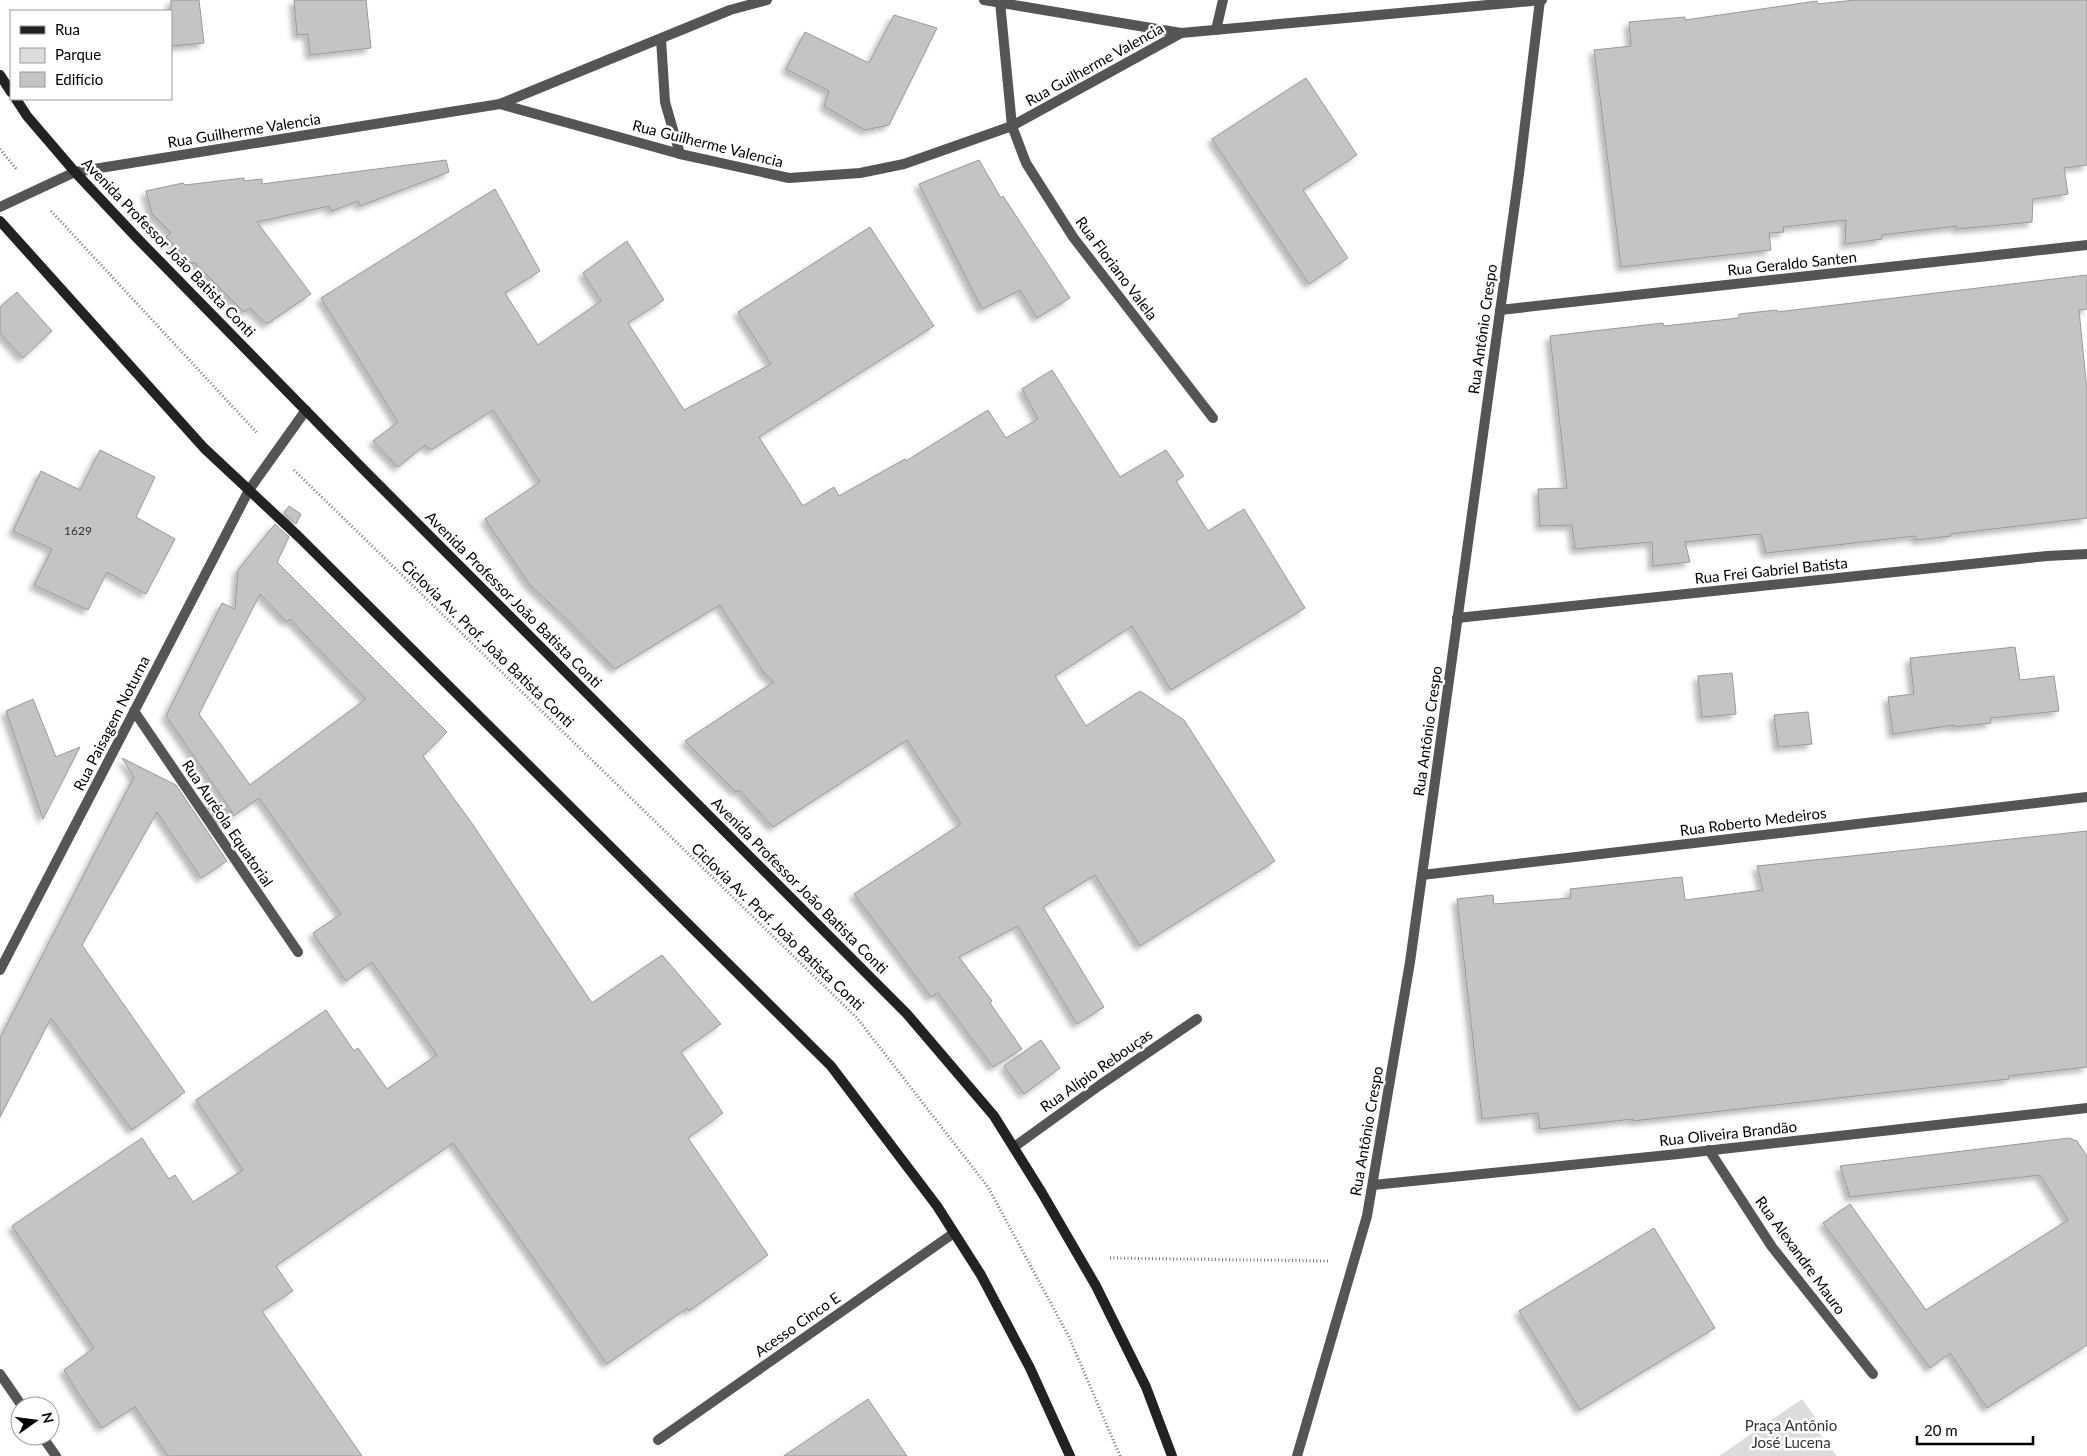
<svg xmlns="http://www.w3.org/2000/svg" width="2087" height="1456" viewBox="0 0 2087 1456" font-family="Lato,sans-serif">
  <defs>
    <filter id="shadow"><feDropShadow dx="-4.5" dy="4.5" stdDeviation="2.5" flood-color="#0004"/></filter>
  </defs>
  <rect width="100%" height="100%" fill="#fff"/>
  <polygon fill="#dcdcdc" points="1802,1399 1815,1417 1811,1423 1837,1456 1719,1456"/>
  <g fill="#c4c4c4" stroke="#999" fill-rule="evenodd" filter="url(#shadow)">
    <polygon points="171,0 199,0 204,43 171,46"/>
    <polygon points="294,0 366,0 371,48 310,55 308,34 297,35"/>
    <polygon points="1855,0 2087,0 2087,165 2064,168 2068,194 2033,199 2032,222 1957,229 1957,226 1882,235 1882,239 1845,244 1846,220 1783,227 1784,232 1769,233 1771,250 1621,267 1594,50 1631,46 1629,22 1685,17 1685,20 1817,1 1818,4"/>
    <polygon points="894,15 937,28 889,125 865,130 824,106 829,91 786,69 805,32 869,63"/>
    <polygon points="1306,78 1357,155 1303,190 1348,258 1309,284 1212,139"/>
    <polygon points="446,160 449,172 360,206 358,201 332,211 329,206 257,222 311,294 267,324 250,308 244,312 194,262 192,264 166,237 171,233 152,214 146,191 183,183 185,185 244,178 244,181 262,179 262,184"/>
    <polygon points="979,160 1001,198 1003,196 1070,298 1037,318 1020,290 982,309 919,184"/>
    <polygon points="495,189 540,271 505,293 538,345 601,301 583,273 627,241 664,300 628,323 684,410 771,364 738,312 870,227 934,326 759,437 803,506 834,487 839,496 905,459 906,461 988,410 1006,438 1038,419 1022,389 1052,370 1120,477 1166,450 1184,476 1176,481 1208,531 1244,509 1305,608 1171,690 1132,626 1055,676 1086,726 1140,691 1184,720 1275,861 1140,946 1095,875 1043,907 1104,1007 1077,1024 1018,926 959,957 992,1001 990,1003 1022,1049 993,1067 938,993 931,997 854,894 961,824 907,740 773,827 739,790 736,792 685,741 774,682 764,673 720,605 615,669 568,621 529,584 485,519 540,482 493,410 431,450 425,445 398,467 373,441 398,422 321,298"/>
    <polygon points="2087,275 2087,309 2079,310 2087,391 2087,518 1950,534 1951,536 1916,540 1915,536 1766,553 1761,534 1685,542 1690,562 1653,566 1652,542 1575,549 1572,525 1540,526 1538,489 1567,488 1550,336 1663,323 1664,326 1739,318 1739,314 1777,310 1777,312"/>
    <polygon points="17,292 52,331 23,358 0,333 0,307"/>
    <polygon points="100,450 155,477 136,517 175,539 146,594 107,572 88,610 34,585 52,549 13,531 41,471 80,490"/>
    <polygon points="289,506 301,514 296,524 284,513"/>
    <path d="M275 524 289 537 277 562 447 732 423 756 471 822 592 1003 662 955 721 1024 681 1052 723 1113 688 1138 768 1255 689 1311 687 1308 607 1364 453 1143 276 1266 293 1291 262 1311 362 1456H168L135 1407 102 1428 80 1396 64 1370 94 1348 12 1226 142 1138 169 1179 175 1175 193 1202 243 1170 196 1100 326 1010 354 1051 358 1048 387 1089 437 1055 372 962 346 981 313 933 341 914 259 798 220 825 201 797 233 813 166 716 222 603 235 609 238 570ZM260 594 287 622 290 619 366 699 250 785 199 714Z"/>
    <polygon points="2015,647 2020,680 2054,676 2059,711 1990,718 1991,723 1954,727 1954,725 1893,734 1888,697 1914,694 1910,658"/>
    <polygon points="1732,673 1736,714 1702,717 1698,676"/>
    <polygon points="33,699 56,757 80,747 43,819 6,711"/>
    <polygon points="1808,712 1812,744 1778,747 1774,715"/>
    <polygon points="122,758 176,785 227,861 201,878 157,812 82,945 185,1092 132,1130 51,1018 0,1117 0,1038 134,777"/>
    <polygon points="2087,831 2087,1067 2009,1076 2009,1079 1971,1083 1633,1121 1633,1119 1540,1129 1538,1113 1482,1119 1457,899 1493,895 1494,904 1571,898 1570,889 1682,877 1685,900 1763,890 1757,866"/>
    <polygon points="1041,1040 1060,1068 1024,1094 1004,1066"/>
    <polygon points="2069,1138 2077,1141 2087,1156 2087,1345 1987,1408 1950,1353 1930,1368 1823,1223 1850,1204 1926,1310 2068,1220 2040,1175 1850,1197 1840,1166"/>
    <polygon points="1654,1228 1715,1328 1580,1410 1519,1311"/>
    <polygon points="868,1399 907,1456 784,1456"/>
  </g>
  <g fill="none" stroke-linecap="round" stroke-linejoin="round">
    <g stroke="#777" stroke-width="3" stroke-dasharray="1 2.5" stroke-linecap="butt">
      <polyline points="0,149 17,170"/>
      <polyline points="51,211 258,434"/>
      <polyline points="294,470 857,1018 988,1187 1069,1337 1120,1456"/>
      <polyline points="1110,1258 1328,1261"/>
    </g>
    <g stroke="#555" stroke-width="10">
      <polyline points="984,0 1181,33 1542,0"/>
      <polyline points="1000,2 1012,126 1026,163 1073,237 1213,418"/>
      <polyline points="1216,30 1223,0"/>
      <polyline points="661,39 665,102 680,154"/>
      <polyline points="500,104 680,154 789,178 860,173 904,164 1012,126 1181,33"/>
      <polyline points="0,207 75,172 500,104 730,10 767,0"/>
      <polyline points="1500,310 2087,245"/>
      <polyline points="1457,618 2047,556 2087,554"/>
      <polyline points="134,711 298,952"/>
      <polyline points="1422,875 2087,797"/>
      <polyline points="0,970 249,490 306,410"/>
      <polyline points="1014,1147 1100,1085 1197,1019"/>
      <polyline points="1709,1150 1772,1247 1873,1374"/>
      <polyline points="1373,1185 1678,1154 2087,1108"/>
      <polyline points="0,1374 22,1406"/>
      <polyline points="42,1436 56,1456"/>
      <polyline points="658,1440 954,1233"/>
      <polyline points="1297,1456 1367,1216 1410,962 1519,174 1540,0"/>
    </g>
    <g stroke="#222" stroke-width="10">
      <polyline points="0,75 11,92"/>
      <polyline points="16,99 27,116 75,172 136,237 364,470 907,1014 994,1116 1042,1193 1096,1286 1146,1387 1172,1456"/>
      <polyline points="0,221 204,448 298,536 831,1066 937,1206 981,1275 1030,1368 1070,1456"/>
    </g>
  </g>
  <g text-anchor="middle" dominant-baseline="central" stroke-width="5" stroke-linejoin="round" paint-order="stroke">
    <g font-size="12" fill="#313131">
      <text x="78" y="530">1629</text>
    </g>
    <g font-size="15" fill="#000" stroke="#fff">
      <text transform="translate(1094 64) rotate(-29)">Rua Guilherme Valencia</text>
      <text transform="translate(244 130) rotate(-9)">Rua Guilherme Valencia</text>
      <text transform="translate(708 143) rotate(14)">Rua Guilherme Valencia</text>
      <text transform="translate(169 247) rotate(46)">Avenida Professor João Batista Conti</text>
      <text transform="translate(1792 263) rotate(-6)">Rua Geraldo Santen</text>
      <text transform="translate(1117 268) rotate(53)">Rua Floriano Valela</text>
      <text transform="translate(1482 329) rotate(-82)">Rua Antônio Crespo</text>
      <text transform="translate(1771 570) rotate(-6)">Rua Frei Gabriel Batista</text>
      <text transform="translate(514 599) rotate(45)">Avenida Professor João Batista Conti</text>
      <text transform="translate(488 643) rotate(44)">Ciclovia Av. Prof. João Batista Conti</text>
      <text transform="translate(111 723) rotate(-63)">Rua Paisagem Noturna</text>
      <text transform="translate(1427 731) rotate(-82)">Rua Antônio Crespo</text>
      <text transform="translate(1753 821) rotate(-7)">Rua Roberto Medeiros</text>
      <text transform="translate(228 823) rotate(56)">Rua Auréola Equatorial</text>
      <text transform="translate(800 885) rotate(45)">Avenida Professor João Batista Conti</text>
      <text transform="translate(778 926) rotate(44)">Ciclovia Av. Prof. João Batista Conti</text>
      <text transform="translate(1096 1070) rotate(-35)">Rua Alípio Rebouças</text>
      <text transform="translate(1366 1131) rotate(-80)">Rua Antônio Crespo</text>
      <text transform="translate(1728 1133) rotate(-6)">Rua Oliveira Brandão</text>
      <text transform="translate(1801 1255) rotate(54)">Rua Alexandre Mauro</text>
      <text transform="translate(797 1324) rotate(-35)">Acesso Cinco E</text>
    </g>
    <g font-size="15" fill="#333" stroke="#fff">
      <text x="1791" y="1425">Praça Antônio<tspan x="1791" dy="17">José Lucena</tspan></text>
    </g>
  </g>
  <rect x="10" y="10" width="162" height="90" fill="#ffffff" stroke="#999999"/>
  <rect x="20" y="26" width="25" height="8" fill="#222222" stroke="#999999"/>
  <text x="55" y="35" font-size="15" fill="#000000">Rua</text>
  <rect x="20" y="48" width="25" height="15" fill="#dcdcdc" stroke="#999999"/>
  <text x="55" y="60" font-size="15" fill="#000000">Parque</text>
  <rect x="20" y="72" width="25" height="15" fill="#c4c4c4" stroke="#999999"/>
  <text x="55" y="85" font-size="15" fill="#000000">Edifício</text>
  <g transform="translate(35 1421) rotate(76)"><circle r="24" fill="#ffffff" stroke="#999999"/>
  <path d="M0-4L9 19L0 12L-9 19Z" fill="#000000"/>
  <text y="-8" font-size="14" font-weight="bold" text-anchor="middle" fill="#000000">N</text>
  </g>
  <path d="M1917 1436v8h116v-8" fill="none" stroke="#000000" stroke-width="2.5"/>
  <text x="1924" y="1436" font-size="15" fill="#000000" stroke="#ffffff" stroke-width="4" paint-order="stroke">20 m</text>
</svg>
